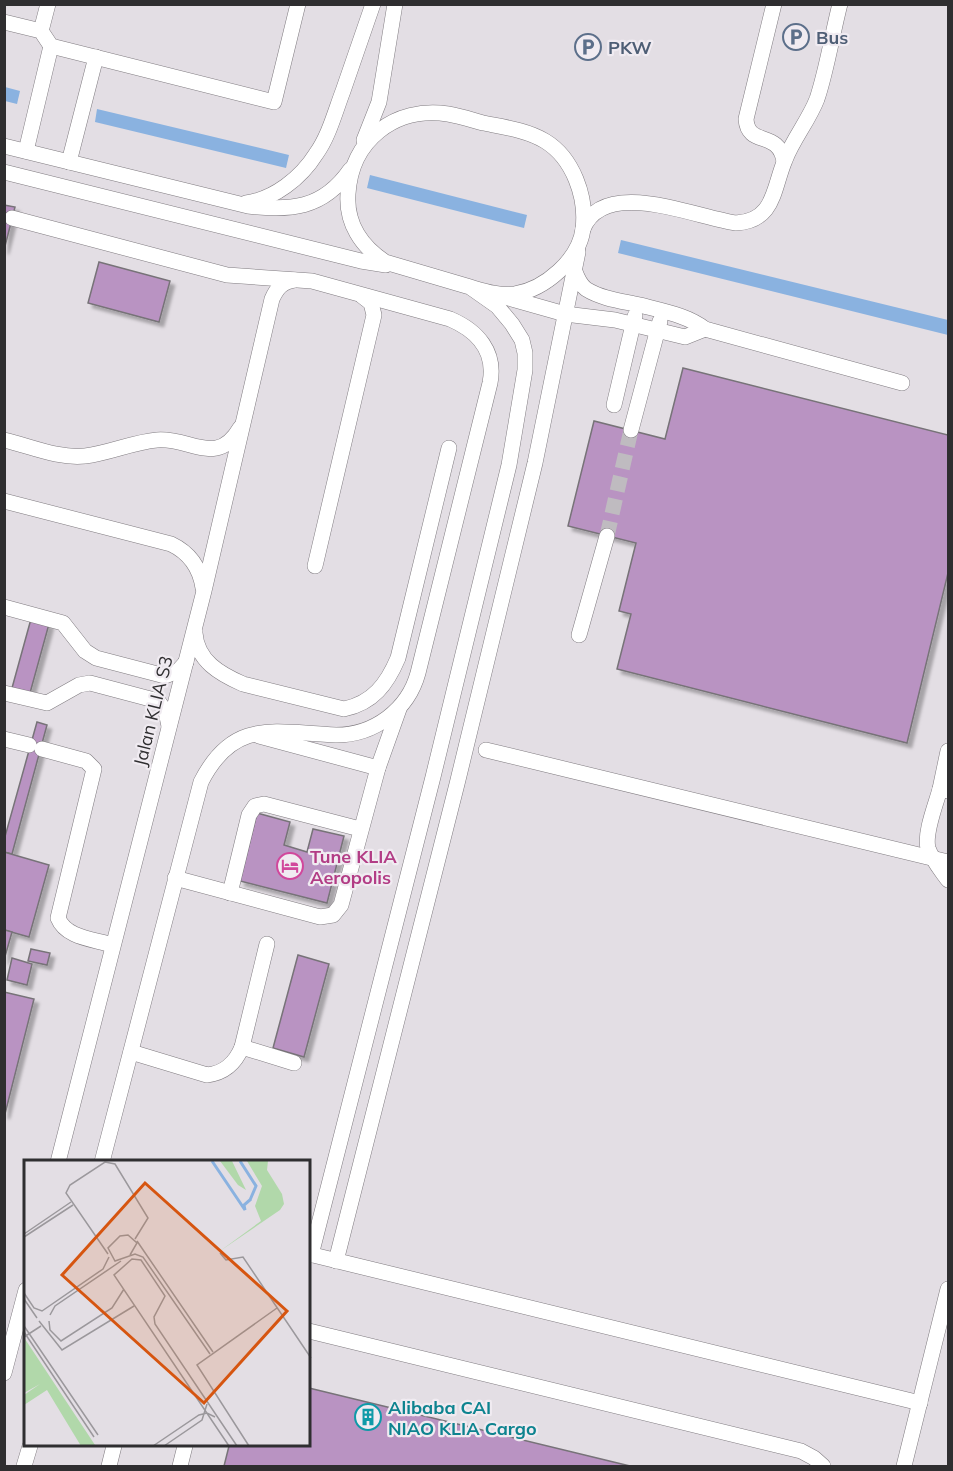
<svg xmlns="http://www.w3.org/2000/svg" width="953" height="1471" viewBox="0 0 953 1471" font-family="Mulish,sans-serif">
  <defs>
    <filter id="shadow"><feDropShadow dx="4.5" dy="4.5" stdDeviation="1.5" flood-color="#0004"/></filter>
  </defs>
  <rect width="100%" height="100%" fill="#e3dee4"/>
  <g fill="#8ab2e0">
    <polygon points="5,87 20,91 17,104 5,101"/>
    <polygon points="97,109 289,155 286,168 95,122"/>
    <polygon points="370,175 527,215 524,228 367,188"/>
    <polygon points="621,240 948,320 948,335 618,253"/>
  </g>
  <g fill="#b993c2" stroke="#777378" stroke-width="1.5" filter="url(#shadow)">
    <polygon points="4,205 15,207 4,250"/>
    <polygon points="99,262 170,281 159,322 88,303"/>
    <polygon points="683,368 948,435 948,573 907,743 617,669 631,614 619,611 636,543 568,526 594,421 665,439"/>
    <polygon points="31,619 49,624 30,693 12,688"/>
    <polygon points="37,722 47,725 12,854 4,852 4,840"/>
    <polygon points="257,813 290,822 284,845 307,852 313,829 344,836 327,903 240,881"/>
    <polygon points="4,852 49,865 29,937 4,930"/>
    <polygon points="5,930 12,932 4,960 4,933"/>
    <polygon points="31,949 50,953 47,965 28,961"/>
    <polygon points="298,955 329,964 304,1057 273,1048"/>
    <polygon points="12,958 32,964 27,985 7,980"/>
    <polygon points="4,992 34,999 5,1114 4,1114"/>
    <polygon points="309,1388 630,1466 224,1466 229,1446 309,1446"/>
  </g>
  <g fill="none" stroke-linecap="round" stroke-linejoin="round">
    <polyline stroke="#bfbbc0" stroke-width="15" stroke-dasharray="15 8" stroke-linecap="butt" points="607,536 631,430"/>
    <defs>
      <g id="minor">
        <path d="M774 4 746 119C748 148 778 129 784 161"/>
        <polyline points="4,22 41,31 51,46 274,102 298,4"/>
        <polyline points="41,31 48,4"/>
        <polyline points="364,140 379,102 395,4"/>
        <path d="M4 146 248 206C290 211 323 209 350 170"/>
        <polyline points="26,151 51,46"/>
        <polyline points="69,162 96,57"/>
        <polyline points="4,172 361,261 386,265"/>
        <path d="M246 203C274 199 301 178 316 154 329 136 335 112 343 91 353 62 363 33 373 4"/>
        <path d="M12 218 227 275 312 281 450 319C478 331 496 352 490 383L418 673C408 710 374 735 336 735 276 733 234 717 201 782L102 1162"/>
        <path d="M583 229C604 176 697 218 736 223 775 221 773 188 785 160 793 139 809 120 817 99 827 69 832 35 840 4"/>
        <path d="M574 269C577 277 579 284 586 289 602 299 622 301 640 305 662 311 687 315 705 329L902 383"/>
        <polyline points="505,297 565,314 615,320 685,337 705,329"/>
        <polyline points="614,405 635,316"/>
        <polyline points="631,430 660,321"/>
        <path d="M4 440C30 446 59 459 85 456 110 453 133 442 157 440 190 437 217 468 240 428"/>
        <path d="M4 501 171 544C190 553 200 568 203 588"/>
        <polyline points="315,566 374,315 371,303 362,296"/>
        <polyline points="4,607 63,623 85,651 96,658 165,676 178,671 186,662"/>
        <path d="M195 633C197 661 220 674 243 684L344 709C373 703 387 684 398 658L449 448"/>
        <polyline points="579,635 607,536"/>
        <polyline points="4,693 47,703 79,685 90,683 158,701 166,712 169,726"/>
        <polyline points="259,736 378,768"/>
        <polyline points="4,739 29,745"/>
        <path d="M42 749 86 761 94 769 58 918C66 938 93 939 112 945"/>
        <polyline points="486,750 948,862"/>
        <polyline points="948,751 940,789 948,791"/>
        <path d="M940 789C936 804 924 833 928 848 932 860 941 870 948 880"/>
        <polyline points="175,878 320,917 333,915 341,905 378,768 399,709"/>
        <polyline points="230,893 249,815 255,806 264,804 360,829"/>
        <polyline points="267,944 242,1047 294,1063"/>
        <path d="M131 1052 207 1075C224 1073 235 1064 242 1047"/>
        <path d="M58 1162 204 591 272 299C277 288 282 282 294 280"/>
        <polyline points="309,1254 920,1403"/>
        <path d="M311 1255 433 777 509 465 525 370V353L522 340 512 324 497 306 470 287 385 262C361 246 346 223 348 194 351 140 395 106 448 114 460 116 472 120 483 123 503 127 527 130 545 141 573 158 587 197 583 229 579 260 545 289 515 294 499 296 484 291 470 287"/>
        <polyline points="336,1261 457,784 535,463 578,252"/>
        <polyline points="309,1331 801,1451 814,1458 823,1466"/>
        <polyline points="4,1373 26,1290"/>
        <polyline points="24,1466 30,1446"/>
        <polyline points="109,1466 114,1446"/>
        <polyline points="180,1466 185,1446"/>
        <polyline points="904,1466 948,1289"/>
      </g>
    </defs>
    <use href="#minor" stroke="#807c81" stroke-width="16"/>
    <use href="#minor" stroke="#fff" stroke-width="15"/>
  </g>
  <defs>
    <symbol id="parking-ring" viewBox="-11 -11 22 22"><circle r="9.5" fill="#f0ebf1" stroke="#5c6f8a" stroke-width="1.5"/><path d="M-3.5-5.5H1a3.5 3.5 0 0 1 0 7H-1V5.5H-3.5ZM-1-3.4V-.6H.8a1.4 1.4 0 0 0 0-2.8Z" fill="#5c6f8a"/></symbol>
    <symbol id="hotel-ring" viewBox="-11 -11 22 22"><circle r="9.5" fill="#f0ebf1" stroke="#d1479c" stroke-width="1.5"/><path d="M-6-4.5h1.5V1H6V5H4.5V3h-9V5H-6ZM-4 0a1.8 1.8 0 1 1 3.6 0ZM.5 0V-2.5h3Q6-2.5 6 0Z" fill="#d1479c"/></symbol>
    <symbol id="building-ring" viewBox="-11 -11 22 22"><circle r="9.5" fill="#f0ebf1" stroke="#0f9aa8" stroke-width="1.5"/><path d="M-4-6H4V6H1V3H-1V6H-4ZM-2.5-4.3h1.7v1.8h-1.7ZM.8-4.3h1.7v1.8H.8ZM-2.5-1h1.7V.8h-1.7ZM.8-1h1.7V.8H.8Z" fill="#0f9aa8"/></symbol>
  </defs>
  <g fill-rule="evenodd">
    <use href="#parking-ring" x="781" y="22" width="30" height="30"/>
    <use href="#parking-ring" x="573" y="32" width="30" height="30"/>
    <use href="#hotel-ring" x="275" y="851" width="30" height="30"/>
    <use href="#building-ring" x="353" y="1402" width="30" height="30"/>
  </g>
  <g text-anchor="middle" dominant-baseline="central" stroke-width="4.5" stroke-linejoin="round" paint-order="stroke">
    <g font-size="18" font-weight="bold" fill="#4e5e75" stroke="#f0ebf1" text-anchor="start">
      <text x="816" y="37">Bus</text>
      <text x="608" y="47">PKW</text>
    </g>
    <g font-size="18" fill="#2f2e30" stroke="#f0ebf1">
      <text transform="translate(153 711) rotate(-76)">Jalan KLIA S3</text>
    </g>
    <g font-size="18" font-weight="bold" fill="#b23c85" stroke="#f0ebf1" text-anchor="start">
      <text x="310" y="856">Tune KLIA<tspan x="310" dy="21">Aeropolis</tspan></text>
    </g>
    <g font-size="18" font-weight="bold" fill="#0d838f" stroke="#f0ebf1" text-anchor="start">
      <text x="388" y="1407">Alibaba CAI<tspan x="388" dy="21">NIAO KLIA Cargo</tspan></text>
    </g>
  </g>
  <g transform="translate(24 1160)">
    <rect width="286" height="286" fill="#e3dee4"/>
    <path d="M196 1H208L222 30 214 25ZM223 1H244L243 10 258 34 260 44 256 50 196 91 237 61 231 46 238 26ZM1 179 71 285 74 286H57L23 230 0 245V235L16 224 0 233Z" fill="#b1d8aa"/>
    <path fill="none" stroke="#8ab2e0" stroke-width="3" d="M188 1 221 50 220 45 227 39M216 1 232 26 226 40"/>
    <path fill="none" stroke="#9b989c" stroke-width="1.5" d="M0 74 47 42M0 77 49 45M113 81 189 192M196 93 202 100 219 97 287 198M84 94 42 33 46 25 81 2 91 4 124 58 111 79M106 95 113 83 104 75 96 76 84 88 91 101 111 94 119 97 186 194M0 133 10 148 18 151 79 109 85 97M0 139 13 158M26 155 31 146 97 101M15 161 38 190 110 146M25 161 26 170 37 181 88 148 100 129M0 166 74 275M0 172 70 277M0 177 17 166M129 286 175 255 183 253 191 257M140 286 178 260 183 244M205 286 90 115 108 99 117 100 141 136 130 157 131 164 213 286M225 286 173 205 253 148"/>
    <path fill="#d65510" fill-opacity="0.15" stroke="#d65510" stroke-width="3" d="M121 23 263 151 180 243 38 115Z"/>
    <rect width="286" height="286" fill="none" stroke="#2f2e30" stroke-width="3"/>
  </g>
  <rect width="953" height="1471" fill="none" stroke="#2f2e30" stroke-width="12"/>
</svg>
